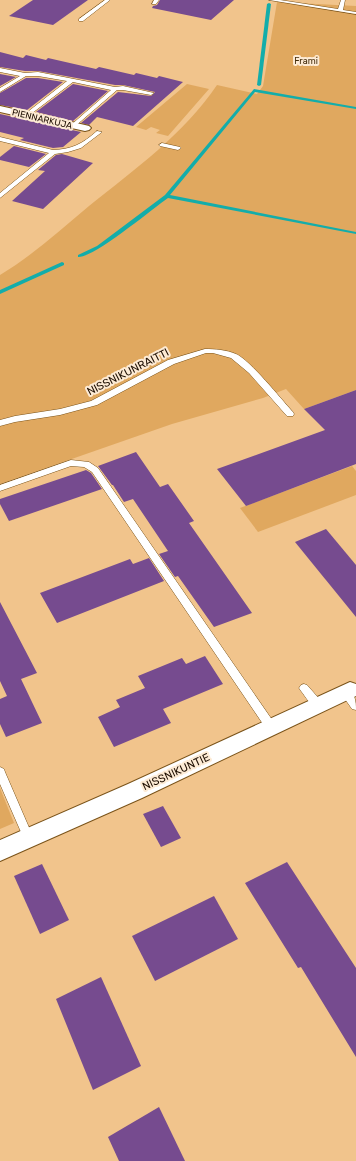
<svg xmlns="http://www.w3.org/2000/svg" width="356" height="1161" viewBox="0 0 356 1161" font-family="Rubik,sans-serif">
  <rect width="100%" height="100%" fill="#f1c48c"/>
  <g fill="#e0a85f">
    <path d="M277 2 356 6V390L304 409 286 389 263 398 172 424 0 484V275C32 256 60 230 89 206 134 170 184 134 217 85L257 94 263 86Z"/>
    <polygon points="187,84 209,89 168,136 156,133 160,130 151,127 146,130 136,127"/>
    <polygon points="352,466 356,471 356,495 258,532 240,508"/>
    <polygon points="0,788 14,823 0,829"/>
  </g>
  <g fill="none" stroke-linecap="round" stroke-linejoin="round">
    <g fill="#13adaa" fill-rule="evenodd">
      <polygon points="269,3 271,4 261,85 259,86 257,85 267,4"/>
      <path d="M254 89 356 107V109L255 92 170 195 356 232V234L168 198C152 209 94 258 78 257V255L97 246 165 195Z"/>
      <polygon points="62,262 64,263 64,265 0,294 0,290"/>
    </g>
  </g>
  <g fill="#764b8f">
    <polygon points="33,0 88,0 53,25 9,16"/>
    <polygon points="160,0 234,0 211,20 152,8 153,6 157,5"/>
    <polygon points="0,52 23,58 26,55 46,60 48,58 96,69 99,67 134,75 136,73 157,78 159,76 183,82 133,126 97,117 89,125 81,123 118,92 151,96 155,92 123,85 115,85 38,71 25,71 0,67"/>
    <polygon points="0,74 16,77 0,86"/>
    <polygon points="26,78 38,78 63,82 27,110 0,105 0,93"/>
    <polygon points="73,84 108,91 73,121 36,112"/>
    <polygon points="0,114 81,132 63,147 53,148 20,140 24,138 0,132"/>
    <polygon points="14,146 46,154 29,167 0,160 0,157"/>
    <polygon points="62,154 93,163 43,209 12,201 45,171 38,170 56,155"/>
    <polygon points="356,390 356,464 246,506 217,469 325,430 304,409"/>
    <polygon points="136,452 160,487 168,484 194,521 189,523 252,613 214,627 178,576 175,577 159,554 168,551 133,499 124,502 113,485 112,485 98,466"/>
    <polygon points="86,470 91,473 102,489 9,521 0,504 0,499"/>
    <polygon points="326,529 356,565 356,617 295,542"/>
    <polygon points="149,558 164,581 57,623 40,593 130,559 133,564"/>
    <polygon points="0,602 37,673 21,679 42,723 6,737 0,724 0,699 7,696 0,681"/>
    <polygon points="205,656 223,684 163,709 171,723 114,747 98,717 120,707 116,700 145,688 138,676 182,658 186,664"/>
    <polygon points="163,806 181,838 161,847 143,814"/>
    <polygon points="287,862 356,968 356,1057 301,967 298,968 245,883"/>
    <polygon points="42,864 69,920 40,934 14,876"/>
    <polygon points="214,896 238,939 155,981 132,936"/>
    <polygon points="101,977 141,1066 93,1090 56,999"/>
    <polygon points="159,1107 185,1161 119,1161 108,1137"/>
  </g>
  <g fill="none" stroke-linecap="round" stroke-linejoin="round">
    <defs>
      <g id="service">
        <polygon points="105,0 110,0 83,21 79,21 79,19"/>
        <polygon points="154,0 159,0 156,4 152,4"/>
        <polygon points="269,0 280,0 338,9 341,0 345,0 343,10 356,12 356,14"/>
        <polygon points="0,68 25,73 38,72 115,87 123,86 154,93 151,95 123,90 117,90 73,128 71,127 71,125 111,90 73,82 27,117 25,116 25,114 67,81 38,76 26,76 0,92 0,88 20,76 0,72"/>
        <path d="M97 131 102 132 81 148 68 152 55 154 0 198V193L49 153 0 141V137L53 150C73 149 82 144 97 131Z"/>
        <polygon points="162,143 180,147 181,148 178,150 160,146 159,145"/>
        <path d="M205 349C215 349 227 350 236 354 251 361 280 398 293 412L294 414 293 416H287L249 373 231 358 213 353H206L174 364 97 405 60 415 15 422 0 426V420L15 416 60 409 91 401 168 360Z"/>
        <polygon points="71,460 89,462 98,468 275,724 276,727 275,730 271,731 267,730 92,472 84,467 71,466 0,491 0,485"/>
        <path d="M304 684 307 685 322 702 323 705 322 708C313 711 306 697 301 691L299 688 301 685Z"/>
        <path d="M345 688C355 691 356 701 356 710L352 709 340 692 342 689Z"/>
        <polygon points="0,767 4,769 5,772 34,839 33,843 29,844 25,843 24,839 0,784"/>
      </g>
      <g id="minor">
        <polygon points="0,106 85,125 89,126 91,128 89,130 85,131 0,112"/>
        <polygon points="350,682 356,684 356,696 142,798 0,861 0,840 128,784"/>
      </g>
    </defs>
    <use href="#service" stroke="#7a5319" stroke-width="1"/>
    <use href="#minor" stroke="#7a5319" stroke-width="2"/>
    <use href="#service" fill="#fff" fill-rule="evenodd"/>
    <use href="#minor" fill="#fff" fill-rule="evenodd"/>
  </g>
  <g text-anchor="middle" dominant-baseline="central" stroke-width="4" stroke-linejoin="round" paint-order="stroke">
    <g font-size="9" fill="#412a09" stroke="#fdebd5">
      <text x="306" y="61">Frami</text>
    </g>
    <g font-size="9" fill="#1c0d00" stroke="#fdebd5">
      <text transform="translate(42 119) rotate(13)">PIENNARKUJA</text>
    </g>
    <g font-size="11" fill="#1c0d00" stroke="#fdebd5">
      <text transform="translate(128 372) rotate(-27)">NISSNIKUNRAITTI</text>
      <text transform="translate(176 772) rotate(-25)">NISSNIKUNTIE</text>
    </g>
  </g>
</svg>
